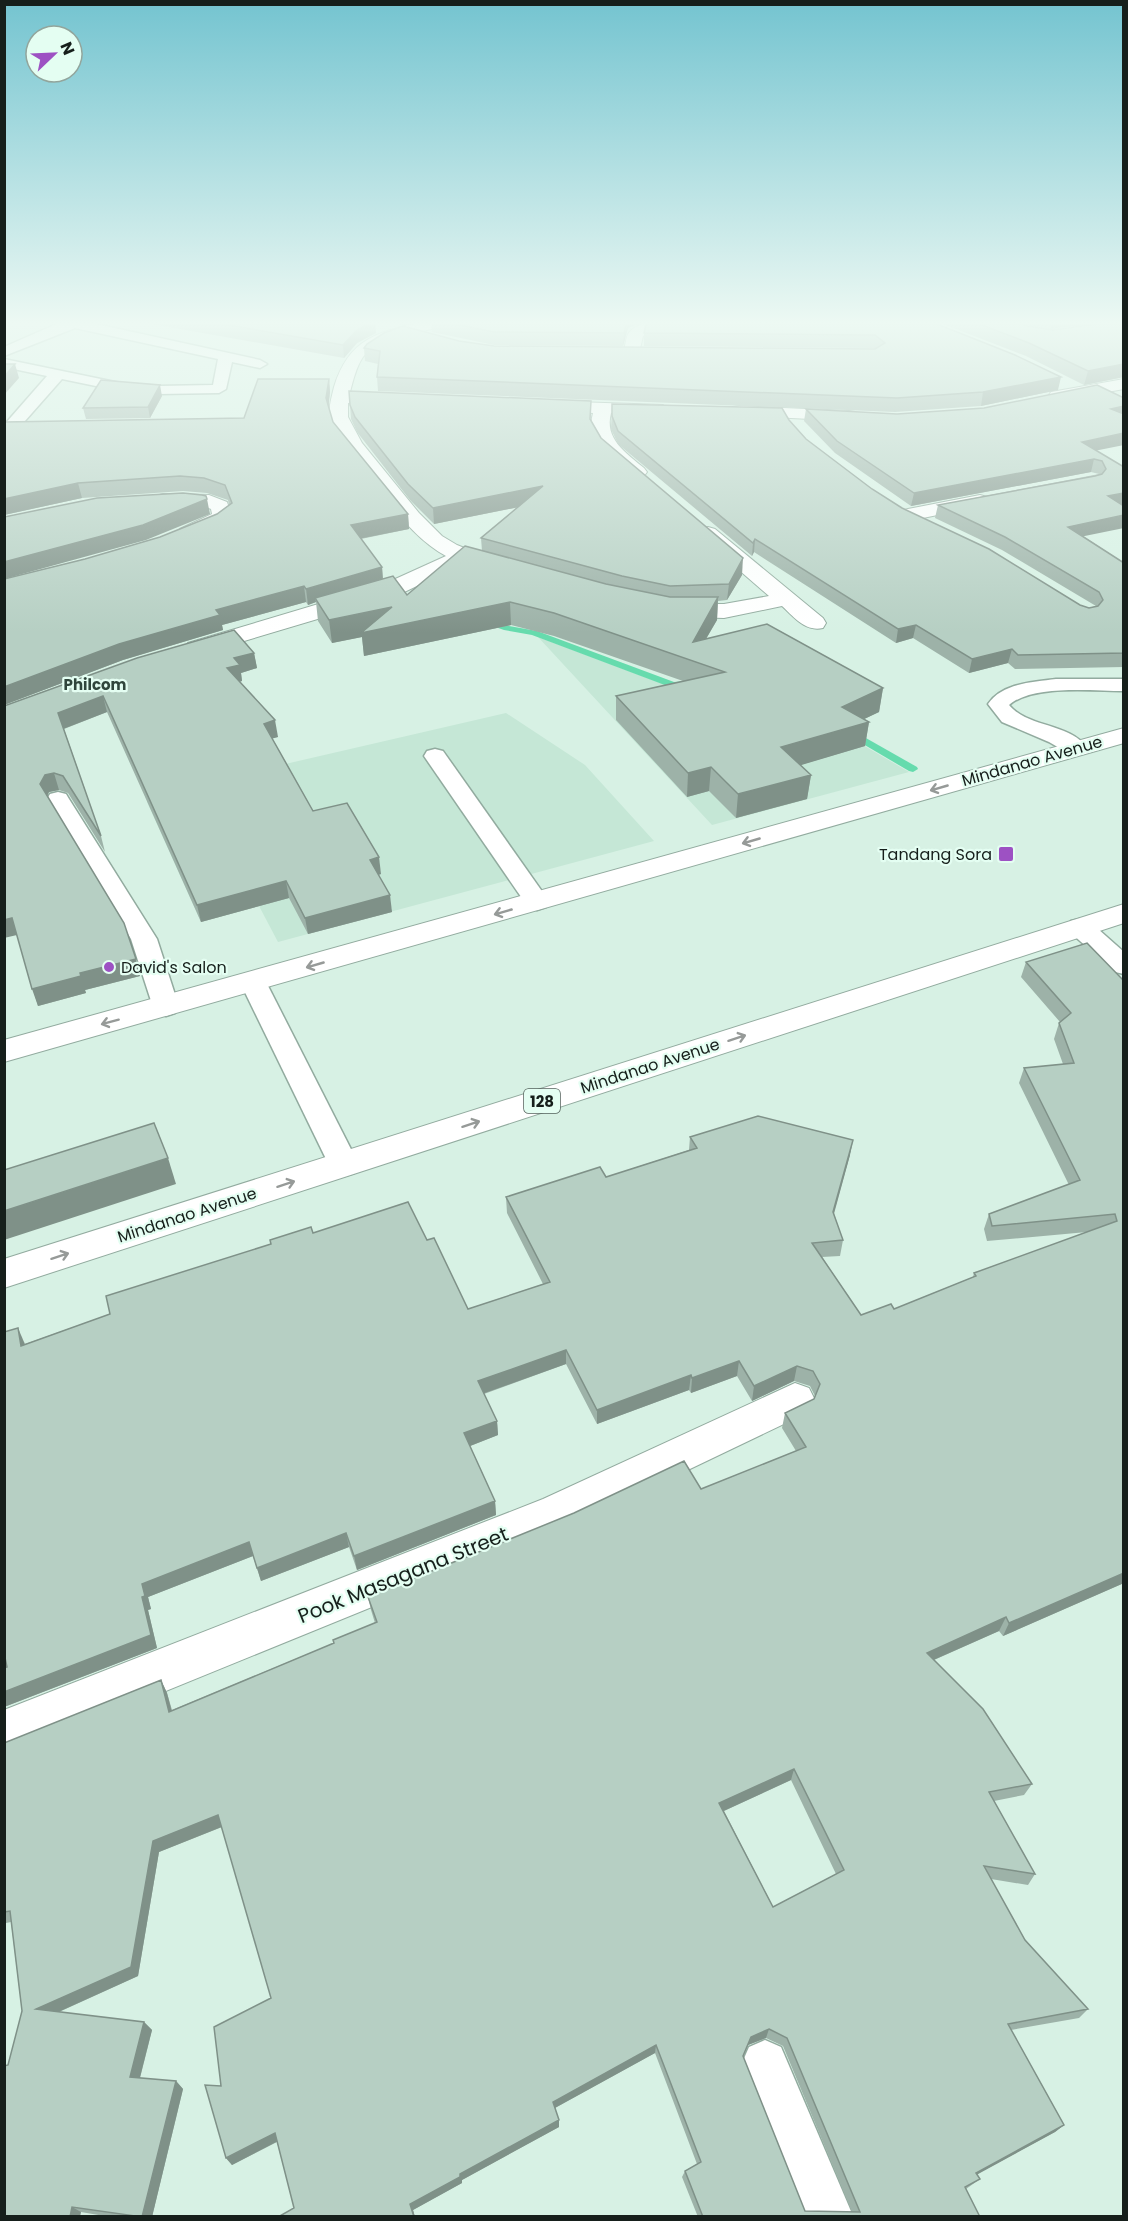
<svg xmlns="http://www.w3.org/2000/svg" width="1128" height="2221" viewBox="0 0 1128 2221" font-family="Poppins,sans-serif">
  <rect width="100%" height="100%" fill="#d7f1e4"/>
  <g fill="#c5e7d6">
    <polygon points="538,637 671,687 762,686 909,772 712,825"/>
    <polygon points="506,713 585,765 654,841 278,942 259,906 201,922 147,802 283,770 281,765"/>
  </g>
  <g fill="none" stroke-linecap="round" stroke-linejoin="round">
    <g fill="#66dbad" fill-rule="evenodd">
      <polygon points="487,618 509,626 537,631 674,682 688,681 693,684 688,687 670,687 532,635 504,630 484,623 482,621"/>
      <polygon points="850,729 917,767 918,769 913,772 909,771 846,734 845,732"/>
    </g>
    <defs>
      <g id="lane">
        <polygon points="61,322 87,322 260,360 267,364 260,368 232,362 226,389 219,393 158,394 120,391 62,379 17,430 5,430 5,424 47,376 4,367 4,359 120,383 158,386 213,385 218,359 75,328 4,356 4,347"/>
        <path d="M1056 679H1124V691C1093 691 1033 684 1009 705 1028 728 1070 723 1087 748L1084 753 1076 754 1068 753 1049 742 1002 722 988 704C1002 683 1033 682 1056 679Z"/>
        <polygon points="435,749 443,751 546,897 549,902 546,907 537,910 528,907 424,756 427,751"/>
        <polygon points="58,792 66,794 69,799 157,939 179,1007 175,1013 166,1016 157,1013 153,1007 131,939 47,799 50,794"/>
        <polygon points="1080,919 1089,921 1124,952 1124,974 1115,972 1071,933 1067,927 1071,921"/>
        <polygon points="253,973 262,976 266,982 359,1165 354,1173 344,1176 334,1173 329,1165 240,982 244,976"/>
        <polygon points="765,2040 781,2047 853,2216 803,2216 742,2063 749,2047"/>
      </g>
      <g id="street">
        <path d="M423 322H453L451 325C426 331 379 336 363 357 356 367 353 381 350 392L393 395 399 396 402 400 399 404 348 403V417L362 443 419 513 442 536 457 545 504 564 508 568 504 572 497 574 463 564 398 595 204 653 196 655 188 653 185 648 188 643 382 585 446 556C418 541 398 514 378 490 361 470 337 444 330 418 328 408 332 396 334 387 349 338 378 332 423 322Z"/>
        <path d="M647 322H669L667 325 643 336 638 357H626L624 354C627 332 626 331 647 322Z"/>
        <polygon points="1124,379 1124,389 1057,401 1051,400 1048,396 1051,392 1057,391"/>
        <path d="M547 401 663 405 666 409 663 413 657 414 611 413C604 439 626 453 644 468L647 472 644 476H630C611 459 585 441 593 413L541 410 538 406 541 402Z"/>
        <polygon points="739,406 849,411 855,412 858,416 855,420 849,421 733,415 730,411 733,407"/>
        <polygon points="163,494 209,495 227,502 232,517 229,521 194,537 180,537 177,533 180,529 212,514 211,509 206,507 156,504 153,500 156,496"/>
        <polygon points="980,495 987,497 990,501 987,505 908,521 901,519 898,515 901,511 908,509"/>
        <path d="M708 527 715 529 823 618 826 623 823 628C805 632 794 617 782 606L724 618 664 616 661 611 664 606 672 604H724L769 596 701 537 698 533 701 529Z"/>
        <polygon points="795,1383 809,1388 815,1400 809,1412 573,1525 4,1757 4,1710 543,1499"/>
      </g>
      <g id="primary">
        <polygon points="1124,728 1124,743 4,1062 4,1040"/>
        <polygon points="1124,904 1124,923 4,1288 4,1259"/>
      </g>
    </defs>
    <use href="#lane" stroke="#92ab9f" stroke-width="3"/>
    <use href="#street" stroke="#92ab9f" stroke-width="2"/>
    <use href="#primary" stroke="#92ab9f" stroke-width="2"/>
    <use href="#lane" fill="#fff" fill-rule="evenodd"/>
    <use href="#street" fill="#fff" fill-rule="evenodd"/>
    <use href="#primary" fill="#fff" fill-rule="evenodd"/>
  </g>
  <g fill="#9db2a8" fill-rule="evenodd">
    <polygon points="152,322 375,322 376,333 357,343 344,358 152,324"/>
    <polygon points="391,322 415,322 404,325"/>
    <polygon points="431,322 642,322 628,328 623,346 494,345 432,332"/>
    <polygon points="932,322 1058,390 981,406 895,412 378,391 377,377 378,364 365,361 364,348 459,341 494,346 875,349 873,348 644,346 644,333"/>
    <polygon points="938,322 1016,322 1027,326 1033,327 1021,322 1105,322 1050,329 1038,328 1053,330 1124,322 1124,377 1084,385 1026,356"/>
    <polygon points="329,379 330,392 328,406 333,422 408,514 409,529 361,539 382,567 383,579 407,595 482,551 481,538 519,507 434,524 410,500 357,432 351,419 350,405 591,420 601,438 742,575 727,600 718,601 717,620 706,639 883,688 879,712 864,719 869,722 865,746 800,765 811,775 807,799 736,818 709,791 687,797 616,720 616,696 683,681 554,636 511,625 364,656 362,637 332,643 318,621 316,602 308,605 306,602 222,625 223,630 123,660 4,705 4,579 85,559 160,537 217,514 229,505 228,500 207,493 183,491 82,498 4,515 4,422 244,418"/>
    <polygon points="162,396 150,418 86,419 83,408"/>
    <polygon points="612,404 789,420 806,439 872,489 902,508 1080,605 1089,608 1096,606 1002,550 935,518 938,505 1099,474 1091,472 911,506 835,453 804,421 806,409 1096,451 1124,467 1124,505 1083,536 1124,563 1124,667 1015,669 1008,663 969,673 913,638 896,643 754,552 752,556 618,444 611,429"/>
    <polygon points="254,653 257,668 241,673 242,681 239,682 278,737 272,738 313,811 381,874 379,875 392,912 308,934 289,898 201,922 107,712 64,729 101,836 105,852 68,793 59,790 49,792 47,796 140,976 85,990 86,993 38,1006 17,935 4,706"/>
    <path d="M1026 962 1124 981V1583L1003 1636 999 1631 934 1660 1032 1784 1024 1795 994 1801 1035 1874 1028 1885 991 1879 1025 1940 1088 2009 1079 2018 1011 2030 1064 2125 1055 2132 977 2174 980 2179 966 2189 980 2217H698L682 2177 685 2171 697 2164 655 2053 555 2108 559 2127 462 2180V2183L413 2210 415 2217H278L294 2208 277 2142 232 2165 226 2158 221 2086 271 1998 222 1827 159 1852 138 1976 59 2012 144 2022 152 2030 140 2078 176 2081 183 2089 152 2217H110L81 2212 4 2217 8 2065 22 2011 11 1922 6 1923 4 1921V1743L161 1680 167 1693 172 1710 334 1643 375 1623 371 1610 368 1597 701 1489 796 1451 782 1428 785 1413 814 1399 815 1396 810 1386 794 1381 752 1401 737 1376 691 1393 689 1390 597 1424 566 1364 484 1394 497 1421 498 1435 470 1446 495 1501 496 1515 357 1570 349 1547 261 1581 253 1556 148 1597 151 1609 148 1610 157 1648 4 1707V1668L7 1667 24 1342 25 1344 110 1314 313 1233 427 1240 468 1309 543 1284 507 1213 506 1197 606 1177 689 1150 690 1137 850 1155 834 1214 843 1240 840 1256 822 1257 861 1315 894 1309 973 1277 974 1273 1087 1232 987 1241 984 1229 989 1214 1069 1185 1019 1083 1024 1068 1063 1064 1054 1039 1059 1023 1060 1022 1021 977ZM791 1780 836 1874 773 1907 724 1811ZM766 2038 783 2046 852 2212 805 2211 743 2056 748 2045Z"/>
  </g>
  <g fill="#7f9188">
    <polygon points="371,322 375,322 376,333 357,343 344,358 343,345 356,331"/>
    <polygon points="404,322 415,322 404,325"/>
    <polygon points="627,322 642,322 628,328 623,346 624,333"/>
    <polygon points="1051,322 1105,322 1050,329"/>
    <polygon points="15,364 19,378 4,395 4,377"/>
    <polygon points="1124,364 1124,377 1084,385 1088,371"/>
    <polygon points="1061,377 1058,390 981,406 983,392"/>
    <polygon points="329,379 330,392 328,412 326,398"/>
    <polygon points="160,385 162,396 150,418 148,407"/>
    <polygon points="1124,406 1124,417 1111,409"/>
    <polygon points="1124,433 1124,445 1079,454 1082,442"/>
    <polygon points="1094,459 1091,472 911,506 914,493"/>
    <polygon points="78,483 82,498 4,515 4,499"/>
    <polygon points="543,486 544,502 434,524 433,508"/>
    <polygon points="1124,493 1124,505 1105,509 1108,496"/>
    <polygon points="207,499 210,514 146,540 4,579 4,562"/>
    <polygon points="408,514 409,529 353,540 351,525"/>
    <polygon points="1124,515 1124,528 1065,540 1068,527"/>
    <polygon points="755,539 754,552 752,556 753,543"/>
    <polygon points="743,558 742,575 727,600 729,584"/>
    <polygon points="382,567 383,582 315,598 316,602 308,605 306,589"/>
    <polygon points="304,586 306,602 222,625 223,630 123,660 4,705 4,687 119,644 216,610"/>
    <polygon points="718,597 717,620 693,661 693,642"/>
    <polygon points="510,602 511,625 364,656 362,637 332,643 329,620 392,607"/>
    <polygon points="916,625 913,638 896,643 898,629"/>
    <polygon points="1012,649 1008,663 969,673 972,659"/>
    <polygon points="254,653 257,668 241,673 242,681 230,684 227,668 234,658"/>
    <polygon points="883,688 879,712 839,731 842,707"/>
    <polygon points="103,696 107,712 63,729 58,713"/>
    <polygon points="275,720 278,737 267,740 264,724"/>
    <polygon points="869,722 865,746 778,772 781,747"/>
    <polygon points="711,767 709,791 687,797 688,773"/>
    <polygon points="54,773 59,790 49,792 45,800 40,784 45,775"/>
    <polygon points="811,775 807,799 736,818 738,794"/>
    <polygon points="379,857 381,874 372,876 370,860"/>
    <polygon points="286,881 289,898 201,922 197,905"/>
    <polygon points="390,895 392,912 308,934 305,918"/>
    <polygon points="12,918 17,935 4,938 4,920"/>
    <polygon points="136,959 140,976 85,990 86,993 38,1006 32,989 80,973"/>
    <polygon points="853,1140 850,1155 830,1227 833,1212"/>
    <polygon points="168,1158 176,1184 4,1240 4,1211"/>
    <polygon points="18,1328 24,1342 28,1360 21,1346"/>
    <polygon points="566,1350 566,1364 479,1395 478,1381"/>
    <polygon points="739,1361 737,1376 691,1393 692,1378"/>
    <polygon points="797,1366 794,1381 752,1401 754,1386"/>
    <polygon points="691,1375 689,1390 597,1424 597,1410"/>
    <polygon points="497,1421 498,1435 465,1448 464,1433"/>
    <polygon points="495,1501 496,1515 357,1570 354,1556"/>
    <polygon points="346,1533 349,1547 261,1581 257,1568"/>
    <polygon points="249,1542 253,1556 148,1597 151,1609 148,1610 157,1648 4,1707 4,1692 142,1597 142,1584"/>
    <polygon points="1124,1573 1124,1583 1003,1636 1009,1623"/>
    <polygon points="1006,1617 999,1631 922,1665 927,1653"/>
    <polygon points="161,1680 167,1693 175,1724 169,1712"/>
    <polygon points="794,1769 791,1780 717,1814 719,1803"/>
    <polygon points="218,1815 224,1826 159,1852 138,1976 45,2018 36,2009 153,1841"/>
    <polygon points="144,2022 152,2030 138,2085 130,2077"/>
    <polygon points="769,2029 766,2038 748,2045 751,2037"/>
    <polygon points="656,2045 655,2053 553,2109 553,2102"/>
    <polygon points="176,2081 183,2089 152,2217 142,2217"/>
    <polygon points="559,2120 559,2127 462,2180 462,2183 413,2210 415,2217 414,2217 410,2204 460,2174"/>
    <polygon points="1064,2125 1055,2132 969,2179 976,2173"/>
    <polygon points="275,2133 280,2140 232,2165 226,2158"/>
    <polygon points="72,2207 81,2212 80,2217 70,2217"/>
  </g>
  <g fill="#b6cfc3" stroke="#7f9188" stroke-width="1.5" fill-rule="evenodd">
    <polygon points="211,322 371,322 356,331 343,345"/>
    <polygon points="445,322 627,322 624,333 494,332"/>
    <polygon points="651,322 932,322 1015,355 1061,377 983,392 897,398 377,377 380,351 364,348 367,344 384,333 403,326 459,341 494,346 875,349 885,343 875,335 644,333 646,325"/>
    <polygon points="974,322 1016,322 1027,326 1053,330 1110,322 1124,322 1124,364 1088,371 1029,343"/>
    <polygon points="4,364 15,364 4,377"/>
    <polygon points="258,379 329,379 326,398 333,422 408,514 351,525 382,567 306,589 304,586 216,610 220,615 119,644 4,687 4,579 85,559 160,537 217,514 232,503 225,485 204,478 180,476 78,483 4,499 4,422 244,418"/>
    <polygon points="101,380 160,385 148,407 83,408"/>
    <polygon points="1097,385 1124,398 1124,406 1111,409 1124,414 1124,433 1082,442 1124,467 1124,493 1108,496 1124,506 1124,515 1068,527 1124,563 1124,653 1018,655 1012,649 972,659 916,625 898,629 755,539 753,543 618,431 612,416 612,404 782,408 789,420 806,439 872,489 902,508 989,549 1080,605 1089,608 1098,606 1103,600 1099,592 1005,537 938,505 1095,476 1102,474 1106,469 1102,461 1094,459 914,493 837,441 806,409 897,414 984,408"/>
    <polygon points="349,391 591,401 590,419 601,438 743,558 729,584 670,586 622,576 481,538 543,486 433,508 408,484 355,417 350,405"/>
    <polygon points="183,493 202,495 206,496 207,499 143,525 4,562 4,517 97,498"/>
    <polygon points="465,546 606,584 670,597 718,597 693,642 767,624 883,688 842,707 869,722 781,747 811,775 738,794 711,767 688,773 616,696 725,672 554,613 510,602 361,633 392,607 329,620 315,598 393,576 407,595"/>
    <polygon points="234,630 254,653 234,658 240,665 227,668 275,720 264,724 313,811 347,803 379,857 370,860 390,895 305,918 286,881 197,905 103,696 58,713 101,836 63,776 54,773 45,775 40,784 124,923 136,959 80,973 81,976 32,989 12,918 4,920 4,706 137,658"/>
    <path d="M1087 943 1124 981V1573L1009 1623 1006 1617 927 1653 983 1709 1032 1784 989 1792 1035 1874 984 1866 1025 1940 1088 2009 1008 2024 1064 2125 976 2173 980 2179 965 2187 980 2217H703L685 2171 701 2162 656 2045 553 2102 559 2120 460 2174V2177L410 2204 414 2217H278L294 2208 275 2133 226 2158 205 2085 221 2086 214 2027 271 1998 218 1815 153 1841 131 1967 36 2009 144 2022 130 2077 176 2081 142 2217 72 2207 70 2217H4V2066L8 2065 22 2011 10 1911 4 1912V1743L161 1680 169 1712 334 1643 333 1640 377 1622 368 1597 574 1513 684 1461 701 1489 806 1447 785 1413 814 1399 820 1384 813 1371 797 1366 754 1386 739 1361 692 1378 691 1375 597 1410 566 1350 478 1381 497 1421 464 1433 495 1501 354 1556 346 1533 257 1568 249 1542 142 1584 145 1596 142 1597 151 1635 4 1692V1668L7 1667 4 1653V1332L18 1328 21 1346 110 1314 106 1296 271 1244 270 1240 311 1227 313 1233 408 1202 427 1240 434 1238 468 1309 550 1282 506 1197 600 1167 606 1177 697 1148 690 1137 758 1116 853 1140 833 1212 843 1240 812 1243 861 1315 891 1304 894 1309 976 1276 974 1273 1117 1221 1115 1214 992 1226 989 1214 1080 1180 1024 1068 1074 1063 1059 1023 1071 1013 1026 962ZM794 1769 844 1870 773 1907 719 1803ZM769 2029 787 2038 860 2212 805 2211 743 2056 751 2037Z"/>
    <polygon points="154,1123 168,1158 4,1211 4,1170"/>
  </g>
  <defs><path id="oneway-shaft" d="M-6 0H5M1.5-3L5.5 0L1.5 3" fill="none" stroke-width="1.6" stroke-linecap="round" stroke-linejoin="round" transform="scale(1.5)"/></defs>
  <g stroke="#969a98">
    <use href="#oneway-shaft" transform="translate(939 788) rotate(164)"/>
    <use href="#oneway-shaft" transform="translate(751 841) rotate(164)"/>
    <use href="#oneway-shaft" transform="translate(503 912) rotate(164)"/>
    <use href="#oneway-shaft" transform="translate(315 965) rotate(164)"/>
    <use href="#oneway-shaft" transform="translate(110 1022) rotate(165)"/>
    <use href="#oneway-shaft" transform="translate(737 1038) rotate(-18)"/>
    <use href="#oneway-shaft" transform="translate(471 1124) rotate(-18)"/>
    <use href="#oneway-shaft" transform="translate(286 1184) rotate(-18)"/>
    <use href="#oneway-shaft" transform="translate(60 1256) rotate(-18)"/>
  </g>
  <linearGradient id="sky" x2="0" y2="1"><stop stop-color="#74c4d0"/><stop offset="0.51" stop-color="#edf9f3"/><stop offset="1" stop-color="#edf9f3" stop-opacity="0"/></linearGradient>
  <rect width="1128" height="633" fill="url(#sky)"/>
  <g fill="#9d51c3" stroke="#e4fef2" stroke-width="2">
    <rect x="998" y="846" width="16" height="16" rx="3"/>
    <circle cx="109" cy="967" r="6"/>
  </g>
  <g text-anchor="middle" dominant-baseline="central" stroke-width="4.5" stroke-linejoin="round" paint-order="stroke">
    <g font-size="15" font-weight="bold" fill="#30463c" stroke="#e4fef2">
      <text x="95" y="684">Philcom</text>
    </g>
    <rect fill="#e4fef2" stroke="#54625c" stroke-width="1.5" x="524" y="1089" width="36" height="24" rx="4.5"/>
    <g font-size="15" font-weight="bold" fill="#161f1b">
      <text x="542" y="1101">128</text>
    </g>
    <g font-size="16" fill="#161f1b" stroke="#e4fef2">
      <text transform="translate(1032 761) rotate(-16)">Mindanao Avenue</text>
      <text transform="translate(650 1066) rotate(-18)">Mindanao Avenue</text>
      <text transform="translate(187 1215) rotate(-18)">Mindanao Avenue</text>
    </g>
    <g font-size="16" fill="#161f1b" stroke="#e4fef2" text-anchor="end">
      <text x="992" y="854">Tandang Sora</text>
      <text x="121" y="967" text-anchor="start">David's Salon</text>
    </g>
    <g font-size="20" fill="#161f1b" stroke="#e4fef2">
      <text transform="translate(403 1575) rotate(-22)">Pook Masagana Street</text>
    </g>
  </g>
  <rect width="1128" height="2221" fill="none" stroke="#161f1b" stroke-width="12"/>
  <g transform="translate(54 54) rotate(67)"><circle r="28" fill="#e4fef2" stroke="#92a59c" stroke-width="1.5"/>
  <path d="M0-4.5L10 22L0 15L-10 22Z" fill="#9d51c3"/>
  <text y="-9" font-size="16" font-weight="bold" text-anchor="middle" fill="#161f1b">N</text>
  </g>
</svg>
